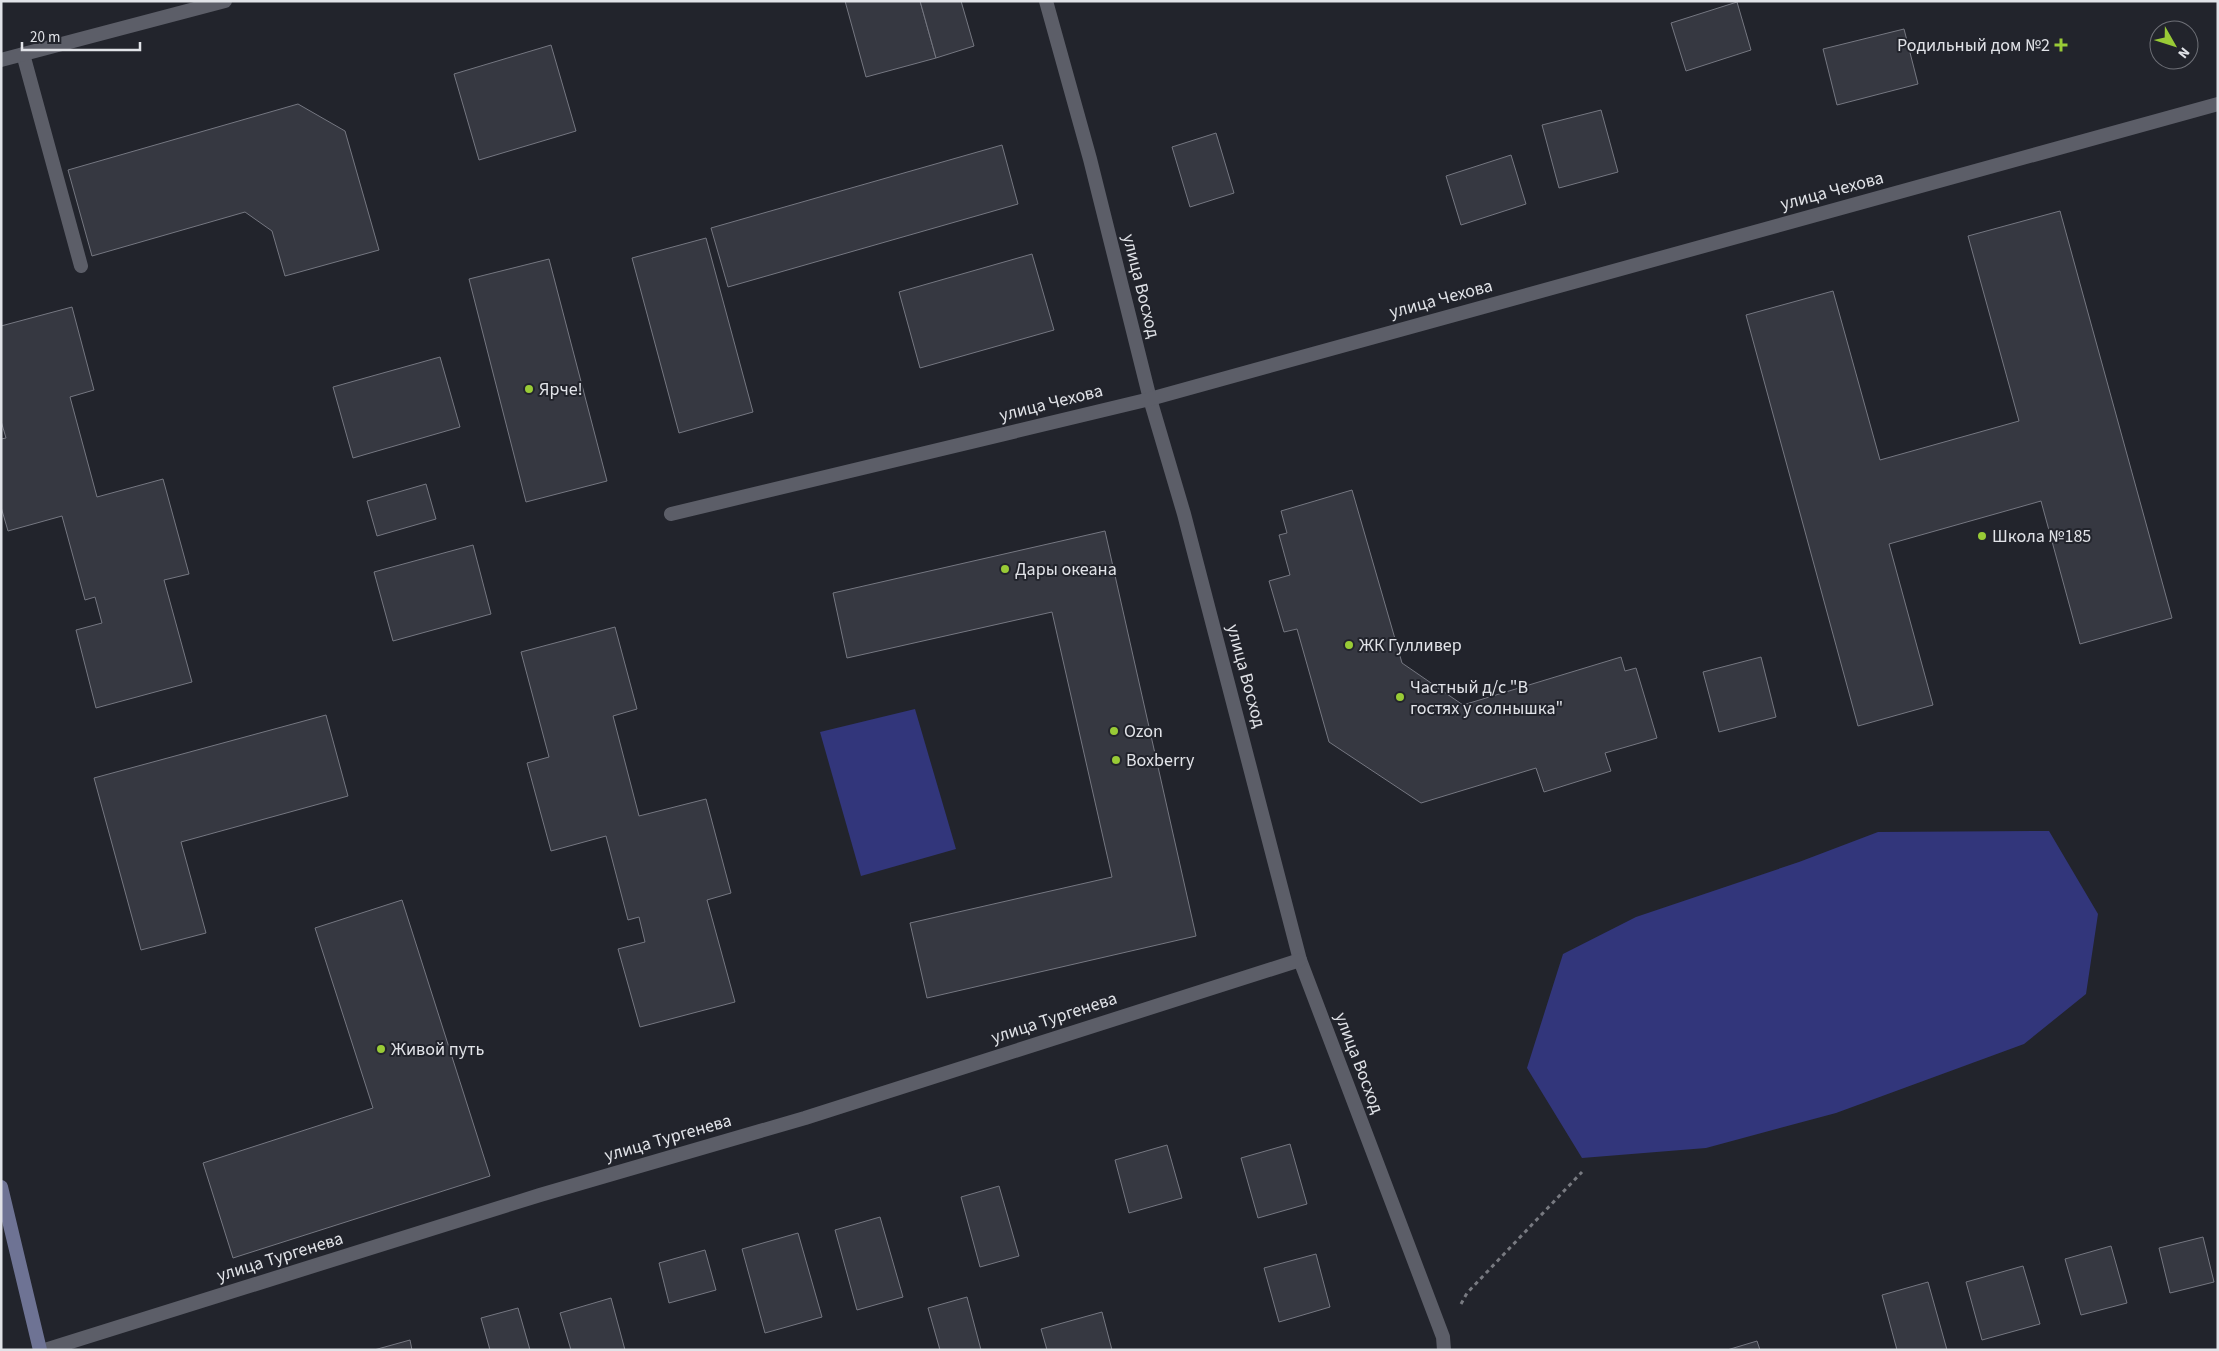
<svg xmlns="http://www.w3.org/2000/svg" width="2219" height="1351" viewBox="0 0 2219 1351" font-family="'Source Sans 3',sans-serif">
  <rect width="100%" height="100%" fill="#22242c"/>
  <g fill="#32367b">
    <polygon points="915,709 956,849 861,876 820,732"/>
    <polygon points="2049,831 2098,914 2086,994 2024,1044 1836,1113 1706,1148 1582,1158 1527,1068 1563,954 1636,917 1799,862 1878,832"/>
  </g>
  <g fill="#363841" stroke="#757781">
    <polygon points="845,1 920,1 936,58 866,77"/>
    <polygon points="920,1 961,1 974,46 936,58"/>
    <polygon points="1737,2 1751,50 1686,71 1671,23"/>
    <polygon points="1904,29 1918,84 1837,105 1823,49"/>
    <polygon points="551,45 576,131 479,160 454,74"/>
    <polygon points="298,104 345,131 379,250 285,276 272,231 245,212 92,256 68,170"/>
    <polygon points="1601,110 1618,172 1559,188 1542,125"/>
    <polygon points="1216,133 1234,193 1190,207 1172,147"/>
    <polygon points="1002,145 1018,204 728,287 711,228"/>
    <polygon points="1511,155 1526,204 1461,225 1446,176"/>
    <polygon points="2060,211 2172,618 2080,644 2041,501 1889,544 1933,705 1858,726 1746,315 1833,291 1880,460 2019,421 1968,236"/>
    <polygon points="706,238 753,412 679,433 632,258"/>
    <polygon points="1032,254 1054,330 920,368 899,292"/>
    <polygon points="549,259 607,481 526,502 469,279"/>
    <polygon points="72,307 94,390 70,397 97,497 163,479 189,574 164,580 192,682 96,708 76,630 102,623 95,597 85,600 62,516 8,531 1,507 1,439 6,438 1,421 1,326"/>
    <polygon points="440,357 460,427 353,458 333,387"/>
    <polygon points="426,484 436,519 377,536 367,501"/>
    <polygon points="1352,490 1402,663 1463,705 1621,657 1625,671 1636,668 1657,738 1605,753 1611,771 1544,792 1536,768 1421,803 1329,742 1297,629 1284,632 1269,581 1290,575 1279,535 1287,533 1281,511"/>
    <polygon points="1105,531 1196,936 927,998 910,923 1112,877 1052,612 847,658 833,593"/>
    <polygon points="473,545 491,614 393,641 374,572"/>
    <polygon points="615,627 637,709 613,716 639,816 706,799 731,893 707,900 735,1002 640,1027 618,949 645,942 639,917 628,920 606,836 551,851 527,763 549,757 521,652"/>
    <polygon points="1761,657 1776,717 1719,732 1703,672"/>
    <polygon points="326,715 348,796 181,842 206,933 141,950 94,778"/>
    <polygon points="402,900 490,1176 233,1258 203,1163 373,1108 315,928"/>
    <polygon points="1290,1144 1307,1204 1258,1218 1241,1158"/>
    <polygon points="1167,1145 1182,1198 1129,1213 1115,1160"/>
    <polygon points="999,1186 1019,1256 980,1267 961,1197"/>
    <polygon points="880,1217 903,1297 857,1310 835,1230"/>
    <polygon points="798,1233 822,1317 765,1333 742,1249"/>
    <polygon points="2203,1237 2214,1282 2170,1293 2159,1248"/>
    <polygon points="2111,1246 2127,1303 2081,1315 2065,1259"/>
    <polygon points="705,1250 716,1290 669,1303 659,1263"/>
    <polygon points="1316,1254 1330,1307 1279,1322 1264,1268"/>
    <polygon points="2023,1266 2040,1324 1982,1340 1966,1282"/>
    <polygon points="1928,1282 1947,1350 1897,1350 1882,1295"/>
    <polygon points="967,1297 981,1350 940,1350 928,1308"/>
    <polygon points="611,1298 625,1350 571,1350 560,1313"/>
    <polygon points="518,1308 530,1350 490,1350 481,1318"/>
    <polygon points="1102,1312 1112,1350 1047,1350 1041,1329"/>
    <polygon points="410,1340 412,1350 374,1350"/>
    <polygon points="1757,1341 1760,1350 1727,1350"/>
  </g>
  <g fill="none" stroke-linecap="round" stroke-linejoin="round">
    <polyline stroke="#787a81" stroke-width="3" stroke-dasharray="4 4" stroke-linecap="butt" points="1461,1304 1467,1293 1582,1172"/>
    <polyline stroke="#5c5e68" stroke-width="14" points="23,54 81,266"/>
    <g stroke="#5c5e68" stroke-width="14">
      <polyline points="1046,1 1090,159 1150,399 1184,514 1300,960 1443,1337 1444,1350"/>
      <polyline points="1,60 225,1"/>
      <polyline points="671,514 1150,399 2218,104"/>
      <polyline points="45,1350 540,1195 805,1118 1300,960"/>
    </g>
    <polyline stroke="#6e7394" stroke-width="14" points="1,1187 40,1350"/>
  </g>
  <g fill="#99cb36" stroke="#22242c" stroke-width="2">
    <path d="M2058.5 37.5h5v5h5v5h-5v5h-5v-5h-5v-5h5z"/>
    <circle cx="529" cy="389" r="5"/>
    <circle cx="1982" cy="536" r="5"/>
    <circle cx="1005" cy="569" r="5"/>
    <circle cx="1349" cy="645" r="5"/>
    <circle cx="1400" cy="697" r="5"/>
    <circle cx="1114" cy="731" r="5"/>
    <circle cx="1116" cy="760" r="5"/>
    <circle cx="381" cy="1049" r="5"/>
  </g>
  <g text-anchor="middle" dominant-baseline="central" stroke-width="4" stroke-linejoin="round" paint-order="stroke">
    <g font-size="18" fill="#e1e3e8" stroke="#22242c" text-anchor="start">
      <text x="2050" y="45" text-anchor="end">Родильный дом №2</text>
      <text x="539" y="389">Ярче!</text>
      <text x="1992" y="536">Школа №185</text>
      <text x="1015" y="569">Дары океана</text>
      <text x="1359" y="645">ЖК Гулливер</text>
      <text x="1410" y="687">Частный д/c "В<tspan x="1410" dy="21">гостях у солнышка"</tspan></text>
      <text x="1124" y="731">Ozon</text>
      <text x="1126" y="760">Boxberry</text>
      <text x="391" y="1049">Живой путь</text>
    </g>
    <g font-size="18" fill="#e1e3e8" stroke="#22242c">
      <text transform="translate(1832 191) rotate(-15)">улица Чехова</text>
      <text transform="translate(1141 286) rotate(76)">улица Восход</text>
      <text transform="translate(1441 299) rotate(-15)">улица Чехова</text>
      <text transform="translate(1051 403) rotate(-14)">улица Чехова</text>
      <text transform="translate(1246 676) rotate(75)">улица Восход</text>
      <text transform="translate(1054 1018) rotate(-18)">улица Тургенева</text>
      <text transform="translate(1359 1063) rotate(69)">улица Восход</text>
      <text transform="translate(668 1138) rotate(-16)">улица Тургенева</text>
      <text transform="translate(280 1257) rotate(-17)">улица Тургенева</text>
    </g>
  </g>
  <rect width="2219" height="1351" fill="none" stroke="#e1e3e8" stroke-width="5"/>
  <g transform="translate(2174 45) rotate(129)"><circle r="24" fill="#22242c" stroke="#6e7077"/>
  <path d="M0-4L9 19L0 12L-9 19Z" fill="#99cb36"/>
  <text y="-8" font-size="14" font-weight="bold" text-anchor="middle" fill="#e1e3e8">N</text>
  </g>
  <path d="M22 42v8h118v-8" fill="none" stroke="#e1e3e8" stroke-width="2.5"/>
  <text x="30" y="42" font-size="15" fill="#e1e3e8" stroke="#22242c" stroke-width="4" paint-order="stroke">20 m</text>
</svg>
